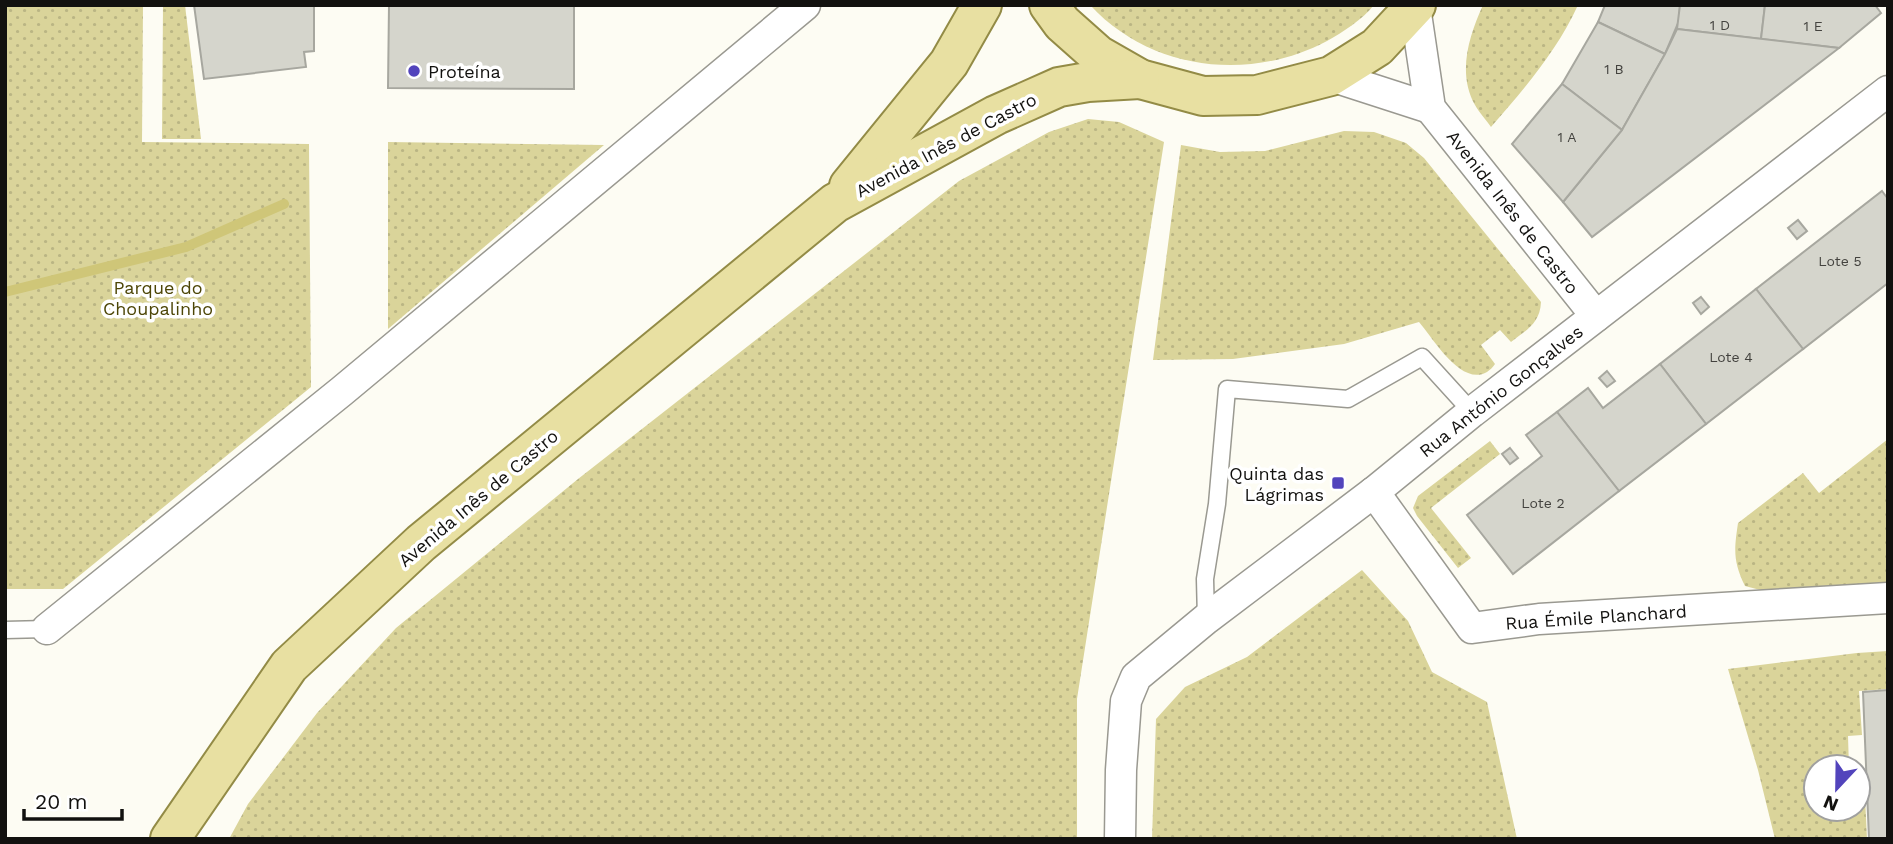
<svg xmlns="http://www.w3.org/2000/svg" width="1893" height="844" viewBox="0 0 1893 844" font-family="'Work Sans',sans-serif">
  <defs>
    <pattern id="green-dots" width="8" height="8" patternUnits="userSpaceOnUse" patternTransform="scale(1.75)"><rect width="8" height="8" fill="#dad49a"/><path d="M2 2h.1M6 6h.1" fill="none" stroke="#bab584" stroke-width="1.8" stroke-linecap="round"/></pattern>
  </defs>
  <rect width="100%" height="100%" fill="#fdfcf3"/>
  <g fill="url(#green-dots)">
    <polygon points="5,5 143,5 142,142 309,144 311,387 63,589 5,589"/>
    <polygon points="163,5 185,5 201,139 162,139"/>
    <path d="M1090 5H1374C1362 20 1343 32 1327 41 1250 82 1151 71 1090 5Z"/>
    <path d="M1483 5H1578C1557 51 1524 89 1491 127 1486 120 1479 112 1475 105 1457 73 1469 36 1483 5Z"/>
    <polygon points="1088,119 1119,122 1164,142 1077,699 1077,839 229,839 248,804 317,713 396,628 578,479 959,181 1049,132"/>
    <path d="M1344 131 1374 132 1406 143 1424 158 1541 302C1540 324 1526 330 1511 342L1500 330 1481 345 1495 364C1493 367 1490 370 1487 372 1461 387 1433 338 1419 322L1344 344 1233 359 1153 360 1181 145 1220 152 1265 151Z"/>
    <polygon points="388,142 604,145 388,329"/>
    <path d="M1888 439V584L1764 591 1745 586C1733 561 1734 550 1738 523L1803 473 1819 493Z"/>
    <polygon points="1490,441 1500,454 1431,508 1471,558 1458,568 1417,516 1413,508 1418,496"/>
    <polygon points="1362,570 1408,621 1432,672 1487,702 1517,839 1152,839 1156,719 1185,687 1247,657"/>
    <polygon points="1888,651 1888,689 1859,691 1862,735 1848,736 1849,767 1816,767 1816,809 1858,809 1858,798 1865,797 1867,839 1775,839 1758,770 1728,669 1857,653"/>
  </g>
  <g fill="none" stroke-linecap="round" stroke-linejoin="round">
    <polyline stroke="#cfc678" stroke-width="10" points="5,292 186,247 284,204"/>
  </g>
  <g fill="#d5d5cc" stroke="#a7a79f" stroke-width="2">
    <polygon points="194,5 314,5 314,51 304,52 306,67 204,79"/>
    <polygon points="389,5 574,5 574,89 388,88"/>
    <polygon points="1605,5 1680,5 1679,21 1665,54 1598,22"/>
    <polygon points="1680,5 1765,5 1761,39 1677,29"/>
    <polygon points="1765,5 1875,5 1881,13 1839,48 1761,39"/>
    <polygon points="1598,22 1665,54 1622,130 1562,84"/>
    <polygon points="1677,29 1839,48 1592,237 1563,202 1622,130 1665,54"/>
    <polygon points="1562,84 1622,130 1563,202 1512,144"/>
    <polygon points="1882,191 1888,199 1888,283 1803,349 1756,289"/>
    <polygon points="1798,220 1807,231 1797,239 1788,228"/>
    <polygon points="1756,289 1803,349 1706,424 1660,364"/>
    <polygon points="1701,297 1709,307 1701,314 1693,303"/>
    <polygon points="1660,364 1706,424 1619,491 1557,412 1588,388 1603,408"/>
    <polygon points="1607,371 1615,381 1607,387 1599,378"/>
    <polygon points="1557,412 1619,491 1513,574 1467,515 1542,456 1526,435"/>
    <polygon points="1510,448 1518,458 1510,464 1502,454"/>
    <polygon points="1888,690 1888,839 1869,839 1863,692"/>
  </g>
  <g fill="none" stroke-linecap="round" stroke-linejoin="round">
    <defs>
      <g id="service">
        <polyline points="1206,619 1205,579 1217,504 1227,389 1348,399 1422,357 1472,412"/>
        <polyline points="5,630 47,629"/>
      </g>
      <g id="minor">
        <polyline points="1415,7 1430,108 1596,316"/>
        <polyline points="1331,76 1430,108"/>
        <polyline points="1374,492 1472,628 1539,619 1888,598"/>
        <polyline points="47,629 342,391 805,5"/>
        <polyline points="1120,839 1121,770 1126,701 1136,677 1206,619 1374,492 1472,412 1888,91"/>
      </g>
      <g id="primary">
        <polyline points="1049,5 1062,23 1098,55 1140,79 1203,96 1257,95 1331,76 1377,47 1416,5"/>
        <polyline points="849,186 949,63 982,5"/>
        <polyline points="170,839 289,666 421,543 835,203 996,115 1059,87 1088,82 1140,79"/>
      </g>
    </defs>
    <use href="#service" stroke="#9a9991" stroke-width="19"/>
    <use href="#minor" stroke="#9a9991" stroke-width="33"/>
    <use href="#primary" stroke="#938b46" stroke-width="42"/>
    <use href="#service" stroke="#fff" stroke-width="16"/>
    <use href="#minor" stroke="#fff" stroke-width="30"/>
    <use href="#primary" stroke="#e8e0a2" stroke-width="38"/>
  </g>
  <g fill="#5244bc" stroke="#fff" stroke-width="2.5">
    <circle cx="414" cy="71" r="7"/>
    <rect x="1331" y="476" width="14" height="14" rx="3.5"/>
  </g>
  <g text-anchor="middle" dominant-baseline="central" stroke-width="7" stroke-linejoin="round" paint-order="stroke">
    <g font-size="14" fill="#43423e">
      <text x="1720" y="25">1 D</text>
      <text x="1813" y="26">1 E</text>
      <text x="1614" y="69">1 B</text>
      <text x="1567" y="137">1 A</text>
      <text x="1840" y="261">Lote 5</text>
      <text x="1731" y="357">Lote 4</text>
      <text x="1543" y="503">Lote 2</text>
    </g>
    <g font-size="18" fill="#12110f" stroke="#fff" text-anchor="start">
      <text x="428" y="71">Proteína</text>
      <text x="1324" y="473" text-anchor="end">Quinta das<tspan x="1324" dy="21">Lágrimas</tspan></text>
    </g>
    <g font-size="18" fill="#12110f" stroke="#fff">
      <text transform="translate(946 145) rotate(-28)">Avenida Inês de Castro</text>
      <text transform="translate(1513 212) rotate(52)">Avenida Inês de Castro</text>
      <text transform="translate(1501 391) rotate(-38)">Rua António Gonçalves</text>
      <text transform="translate(478 498) rotate(-40)">Avenida Inês de Castro</text>
      <text transform="translate(1596 617) rotate(-4)">Rua Émile Planchard</text>
    </g>
    <g font-size="18" fill="#4d4607" stroke="#fff">
      <text x="158" y="287">Parque do<tspan x="158" dy="21">Choupalinho</tspan></text>
    </g>
  </g>
  <rect width="1893" height="844" fill="none" stroke="#12110f" stroke-width="14"/>
  <g transform="translate(1837 788) rotate(202)"><circle r="33" fill="#ffffff" stroke="#a0a09f" stroke-width="2"/>
  <path d="M0-5L12 26L0 18L-12 26Z" fill="#5244bc"/>
  <text y="-10" font-size="19" font-weight="bold" text-anchor="middle" fill="#12110f">N</text>
  </g>
  <path d="M24 809v10h98v-10" fill="none" stroke="#12110f" stroke-width="3.5"/>
  <text x="35" y="809" font-size="21" fill="#12110f" stroke="#ffffff" stroke-width="5" paint-order="stroke">20 m</text>
</svg>
